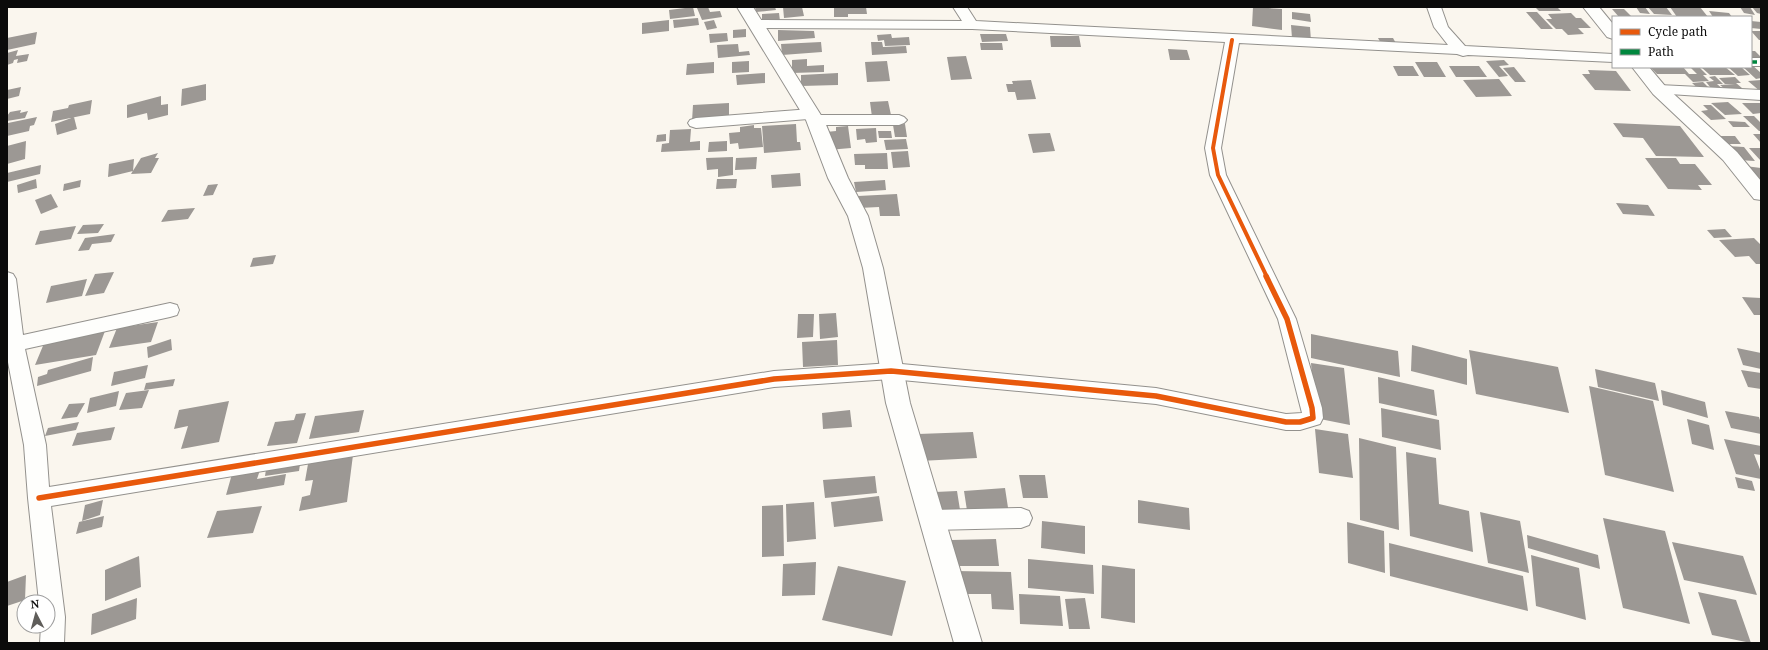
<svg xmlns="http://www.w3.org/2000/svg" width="1768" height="650" font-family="'Noto Serif',serif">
  <rect width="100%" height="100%" fill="#faf6ee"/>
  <!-- building -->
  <path fill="#9c9894" d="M 693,7 L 695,16 L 670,19 L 669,10 Z
    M 708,7 L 710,12 L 720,11 L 722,17 L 702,20 L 697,8 Z
    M 755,7 L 775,7 L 776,10 L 756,12 Z
    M 783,7 L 802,7 L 804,16 L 784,18 Z
    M 834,7 L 866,7 L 867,14 L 848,14 L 848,17 L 834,17 Z
    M 1253,7 L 1282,9 L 1282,30 L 1252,26 Z
    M 1535,7 L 1557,7 L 1561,11 L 1539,11 Z
    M 1636,7 L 1645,7 L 1650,14 L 1640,13 Z
    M 1648,7 L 1666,7 L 1672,15 L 1654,14 Z
    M 1670,7 L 1700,7 L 1708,17 L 1677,17 Z
    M 1740,7 L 1750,7 L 1755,15 L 1744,13 Z
    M 1752,7 L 1761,7 L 1761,14 L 1757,13 Z
    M 1612,9 L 1624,9 L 1632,17 L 1619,17 Z
    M 1709,11 L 1729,13 L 1732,17 L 1713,17 Z
    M 1292,12 L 1310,14 L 1311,22 L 1292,19 Z
    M 1526,12 L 1537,12 L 1553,29 L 1541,29 Z
    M 779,13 L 780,21 L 762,22 L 762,14 Z
    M 1571,13 L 1576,18 L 1581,18 L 1591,28 L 1578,28 L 1584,34 L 1568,35 L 1562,29 L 1556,29 L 1546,19 L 1552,19 L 1548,14 Z
    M 698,18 L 699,25 L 674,28 L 673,20 Z
    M 669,20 L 669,31 L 642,34 L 642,23 Z
    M 714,20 L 717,28 L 707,30 L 704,22 Z
    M 1751,21 L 1761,22 L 1761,29 L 1751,28 Z
    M 1291,25 L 1310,27 L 1311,41 L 1292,38 Z
    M 746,29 L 746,37 L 733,38 L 733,30 Z
    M 778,30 L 814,31 L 815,38 L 778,41 Z
    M 1751,31 L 1761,31 L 1761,40 L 1759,40 Z
    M 37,32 L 35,44 L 7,50 L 7,38 Z
    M 727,33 L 728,41 L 710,43 L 709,34 Z
    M 891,34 L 892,38 L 909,37 L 910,45 L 885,46 L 884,40 L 878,41 L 877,35 Z
    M 980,34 L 1006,34 L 1008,41 L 982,42 Z
    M 1050,36 L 1079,36 L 1081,47 L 1051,47 Z
    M 1378,38 L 1393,38 L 1398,47 L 1383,47 Z
    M 821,42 L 822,52 L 782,55 L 781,44 Z
    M 871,42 L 882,42 L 883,47 L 906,46 L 907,53 L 872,55 Z
    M 980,43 L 1002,43 L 1003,50 L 981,50 Z
    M 738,44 L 739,52 L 749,51 L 750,55 L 718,58 L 717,45 Z
    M 1168,49 L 1187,50 L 1190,60 L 1170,60 Z
    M 18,50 L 16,56 L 29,54 L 27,61 L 17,63 L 18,59 L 14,60 L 13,63 L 7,65 L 7,53 Z
    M 1751,51 L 1755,51 L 1761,57 L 1761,60 L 1751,60 Z
    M 966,56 L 972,79 L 951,80 L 947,57 Z
    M 807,59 L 807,66 L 824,65 L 824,72 L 792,73 L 792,60 Z
    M 1504,60 L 1509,65 L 1499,66 L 1508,76 L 1499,77 L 1486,61 Z
    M 749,61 L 749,72 L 732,73 L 732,62 Z
    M 887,61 L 890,81 L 867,82 L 865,62 Z
    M 714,62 L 714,73 L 686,75 L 687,64 Z
    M 1415,62 L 1437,62 L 1446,77 L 1424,77 Z
    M 1751,64 L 1761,73 L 1761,78 L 1756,79 L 1743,67 L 1751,67 Z
    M 1393,66 L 1413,66 L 1419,76 L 1398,76 Z
    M 1449,66 L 1479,66 L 1487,77 L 1456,77 Z
    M 1514,67 L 1526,82 L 1515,82 L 1503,68 Z
    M 1650,67 L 1683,67 L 1689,74 L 1657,74 Z
    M 1699,67 L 1707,75 L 1703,75 L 1709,81 L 1693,82 L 1685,74 L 1697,74 L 1691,68 Z
    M 1701,67 L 1725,67 L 1735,75 L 1710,75 Z
    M 1728,67 L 1741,67 L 1750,75 L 1738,76 Z
    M 1588,70 L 1616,71 L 1631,91 L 1595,90 L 1582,74 L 1590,74 Z
    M 765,73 L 765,83 L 737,85 L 736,75 Z
    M 838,73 L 838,85 L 801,86 L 801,75 Z
    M 1715,76 L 1723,84 L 1717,84 L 1725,91 L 1711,88 L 1706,82 L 1714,81 L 1709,77 Z
    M 1735,77 L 1741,83 L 1736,83 L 1742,88 L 1725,89 L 1720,85 L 1735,84 L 1725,84 L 1719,78 Z
    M 1499,79 L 1512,96 L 1476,97 L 1463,80 Z
    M 1031,80 L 1036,99 L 1017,100 L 1015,92 L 1008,92 L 1006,84 L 1013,84 L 1012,81 Z
    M 1761,80 L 1761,92 L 1748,81 Z
    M 1703,82 L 1711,90 L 1701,91 L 1692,83 Z
    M 206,84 L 206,100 L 181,106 L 182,89 Z
    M 21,87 L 19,96 L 7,99 L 7,90 Z
    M 161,96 L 161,105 L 168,104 L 168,115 L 148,120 L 147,113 L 127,118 L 127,105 Z
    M 92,100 L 90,114 L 51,122 L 53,111 L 68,108 L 69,105 Z
    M 888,101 L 891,115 L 872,117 L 870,102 Z
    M 1728,102 L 1742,114 L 1725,115 L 1711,103 Z
    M 729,103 L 729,119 L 692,121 L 693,105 Z
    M 1742,103 L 1761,103 L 1761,113 L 1753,114 Z
    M 1703,105 L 1711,105 L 1726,119 L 1711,120 L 1701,111 L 1708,110 Z
    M 21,110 L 20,113 L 28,111 L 25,118 L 7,121 L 7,116 L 10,112 Z
    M 1743,116 L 1754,116 L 1761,123 L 1761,131 L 1759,131 Z
    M 37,117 L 34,125 L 30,126 L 29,131 L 7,136 L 8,123 Z
    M 74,117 L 77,129 L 57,135 L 55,124 Z
    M 1728,121 L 1745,122 L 1750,127 L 1733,127 Z
    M 1613,123 L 1680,126 L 1704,157 L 1656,156 L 1643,138 L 1623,137 Z
    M 796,124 L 797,142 L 800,142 L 801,150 L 764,153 L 762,126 Z
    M 905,124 L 907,137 L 895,137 L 893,125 Z
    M 754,125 L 754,128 L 761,128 L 763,147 L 739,149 L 738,143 L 730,144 L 729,133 L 740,132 L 740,127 Z
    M 848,126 L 851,148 L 828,150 L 826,132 L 836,131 L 836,127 Z
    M 876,128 L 877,142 L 866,143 L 865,139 L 857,140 L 856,129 Z
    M 691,129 L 690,142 L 700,141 L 700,150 L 661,152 L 662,144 L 669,143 L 670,130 Z
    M 878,131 L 891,131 L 892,138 L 879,138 Z
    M 1050,133 L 1055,151 L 1033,153 L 1028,134 Z
    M 666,134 L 666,141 L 656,142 L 657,135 Z
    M 1753,134 L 1761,134 L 1761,143 Z
    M 1716,136 L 1735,136 L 1741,144 L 1722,144 Z
    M 906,139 L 908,149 L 886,150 L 884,140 Z
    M 26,141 L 25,159 L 7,164 L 7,146 Z
    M 727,141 L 727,151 L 708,152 L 709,142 Z
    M 1727,146 L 1744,147 L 1755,161 L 1738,160 Z
    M 1749,148 L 1761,148 L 1761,161 Z
    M 908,151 L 910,167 L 893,168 L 891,152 Z
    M 158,153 L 155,158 L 159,158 L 151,173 L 131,174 L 141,158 Z
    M 887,153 L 888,169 L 865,169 L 865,165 L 855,165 L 854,154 Z
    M 733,157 L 733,175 L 718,177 L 718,169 L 707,170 L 706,158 Z
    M 757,157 L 756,169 L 735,170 L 736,158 Z
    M 1645,158 L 1676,158 L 1680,164 L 1695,164 L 1712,185 L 1698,185 L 1702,190 L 1668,189 Z
    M 134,159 L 133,171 L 108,177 L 109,164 Z
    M 41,165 L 40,174 L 7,182 L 7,173 Z
    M 1745,166 L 1761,168 L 1761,180 L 1754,179 Z
    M 800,173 L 801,186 L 772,188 L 771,175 Z
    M 36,179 L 37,188 L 18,193 L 17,185 Z
    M 717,179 L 737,179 L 736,188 L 716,189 Z
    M 81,180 L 80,187 L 63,191 L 64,184 Z
    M 885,180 L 886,190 L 856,192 L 854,182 Z
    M 218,184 L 213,195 L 203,196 L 208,185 Z
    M 51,194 L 58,207 L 41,214 L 35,200 Z
    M 897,194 L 900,216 L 880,216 L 879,207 L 859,208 L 858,196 Z
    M 1616,203 L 1648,205 L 1655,216 L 1623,214 Z
    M 195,208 L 188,219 L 161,222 L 168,210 Z
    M 104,224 L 98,233 L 77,234 L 83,225 Z
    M 76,226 L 71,239 L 35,245 L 40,231 Z
    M 1725,229 L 1732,237 L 1714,238 L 1707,230 Z
    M 115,234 L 111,242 L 92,244 L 89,250 L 78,251 L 85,238 Z
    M 1754,238 L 1761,245 L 1761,264 L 1756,264 L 1749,256 L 1735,257 L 1719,240 Z
    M 276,255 L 273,264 L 250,267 L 253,258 Z
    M 114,272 L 104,293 L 85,296 L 95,274 Z
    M 87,279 L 82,296 L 46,303 L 51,286 Z
    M 1742,297 L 1761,298 L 1761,315 L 1754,315 Z
    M 836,313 L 838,337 L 820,339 L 819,314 Z
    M 798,314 L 814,314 L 813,337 L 797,338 Z
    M 158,322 L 151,342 L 109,348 L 117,328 Z
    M 105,331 L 96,355 L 35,365 L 45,341 Z
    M 1311,334 L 1398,351 L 1400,377 L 1311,358 Z
    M 171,339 L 172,350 L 148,358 L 147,347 Z
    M 837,340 L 838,365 L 803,367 L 802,342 Z
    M 1412,345 L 1467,359 L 1467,385 L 1411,371 Z
    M 1737,348 L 1761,353 L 1761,369 L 1743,365 Z
    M 1469,350 L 1558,367 L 1569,413 L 1476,394 Z
    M 93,357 L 91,371 L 37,386 L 38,377 L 47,374 L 48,370 Z
    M 1311,363 L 1344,368 L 1350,425 L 1315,418 Z
    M 148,365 L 145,378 L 111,386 L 114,372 Z
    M 1595,369 L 1655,383 L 1659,401 L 1598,387 Z
    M 1741,370 L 1761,373 L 1761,389 L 1748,387 Z
    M 1378,377 L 1434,390 L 1437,416 L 1379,403 Z
    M 175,379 L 173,386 L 144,390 L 146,383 Z
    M 1589,386 L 1653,401 L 1674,492 L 1605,475 Z
    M 149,390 L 142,408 L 119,410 L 126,393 Z
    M 1661,390 L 1705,402 L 1708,418 L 1663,405 Z
    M 119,391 L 116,406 L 87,413 L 90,398 Z
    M 229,401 L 219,442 L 181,449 L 188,426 L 174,429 L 179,410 Z
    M 85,403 L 77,417 L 61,419 L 69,404 Z
    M 1381,408 L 1439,420 L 1441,450 L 1382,437 Z
    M 364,410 L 359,432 L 309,439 L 315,416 Z
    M 850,410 L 852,427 L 823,429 L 822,413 Z
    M 1725,411 L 1759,417 L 1761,423 L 1761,434 L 1731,428 Z
    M 306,413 L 297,443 L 267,446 L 275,422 L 294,420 L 296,414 Z
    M 1687,419 L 1709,425 L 1714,450 L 1692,444 Z
    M 79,422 L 76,430 L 45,436 L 48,428 Z
    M 115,427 L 111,440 L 72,446 L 77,433 Z
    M 1315,429 L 1348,434 L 1353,478 L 1319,473 Z
    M 973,432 L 977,458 L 920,461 L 918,434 Z
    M 1359,438 L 1396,447 L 1399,530 L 1360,520 Z
    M 1724,439 L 1761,446 L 1761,455 L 1754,454 L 1761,472 L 1761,479 L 1736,474 Z
    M 1406,452 L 1436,458 L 1439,504 L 1469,511 L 1473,552 L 1410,536 Z
    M 353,455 L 347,502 L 299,511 L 302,497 L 310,495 L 313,480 L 305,481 L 308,464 Z
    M 301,458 L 299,471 L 265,476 L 267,463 Z
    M 260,470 L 257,479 L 286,474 L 284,485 L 226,495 L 232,474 Z
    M 1019,475 L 1045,475 L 1048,498 L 1023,498 Z
    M 875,476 L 877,493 L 825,498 L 823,480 Z
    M 1735,477 L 1752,481 L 1755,491 L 1738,488 Z
    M 1005,488 L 1009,514 L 968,517 L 964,491 Z
    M 957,491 L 961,516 L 939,517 L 935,492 Z
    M 879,496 L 883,521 L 834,527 L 831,502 Z
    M 103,500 L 100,515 L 82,521 L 85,505 Z
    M 1138,500 L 1189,508 L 1190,530 L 1138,523 Z
    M 814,502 L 816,539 L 787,542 L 786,504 Z
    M 783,505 L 784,556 L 762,557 L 762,506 Z
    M 262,506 L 253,533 L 207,538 L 217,511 Z
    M 1480,512 L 1520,521 L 1529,573 L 1488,563 Z
    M 104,516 L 102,527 L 76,534 L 79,522 Z
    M 1603,518 L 1665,531 L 1690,624 L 1623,608 Z
    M 1042,521 L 1085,526 L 1085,554 L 1041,548 Z
    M 1347,522 L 1384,531 L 1385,573 L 1348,563 Z
    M 1527,535 L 1598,555 L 1600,569 L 1528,548 Z
    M 996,539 L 999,566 L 953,566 L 951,540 Z
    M 1672,542 L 1743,556 L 1757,595 L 1684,580 Z
    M 1389,543 L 1523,576 L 1528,611 L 1390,576 Z
    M 1531,555 L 1579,568 L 1586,620 L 1536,606 Z
    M 139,556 L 141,587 L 105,601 L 105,570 Z
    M 1028,559 L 1093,565 L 1094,594 L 1028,588 Z
    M 816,562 L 815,595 L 782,596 L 783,564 Z
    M 1102,565 L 1135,569 L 1135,623 L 1101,618 Z
    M 838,566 L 906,581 L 892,636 L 822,620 Z
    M 956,571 L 1011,572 L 1014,610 L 992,609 L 991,594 L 957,594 Z
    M 26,575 L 25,600 L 7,606 L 7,582 Z
    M 1698,592 L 1736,600 L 1751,643 L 1712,635 Z
    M 1019,594 L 1060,596 L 1063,626 L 1020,624 Z
    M 137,598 L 136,619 L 91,635 L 92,614 Z
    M 1085,598 L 1090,629 L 1069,629 L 1065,599 Z"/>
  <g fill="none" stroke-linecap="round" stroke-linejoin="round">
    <!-- minor casing -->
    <g stroke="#93918d" stroke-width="2">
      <path id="minor" d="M 953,7 L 967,7 L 976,21 L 1448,45 L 1434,27 L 1427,7 L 1441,7 L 1448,27 L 1465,46 L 1613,54 L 1613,62 L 1468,55 L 1463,56 L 1457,54 L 1239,43 L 1221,148 L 1226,175 L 1296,319 L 1322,408 L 1323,418 L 1320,424 L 1300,430 L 1286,430 L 1156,404 L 891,379 L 774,387 L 51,506 L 65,617 L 64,643 L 40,643 L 41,626 L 48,626 L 48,602 L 39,602 L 28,498 L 24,445 L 7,357 L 7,272 L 13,274 L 16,279 L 23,335 L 170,303 L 177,305 L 179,310 L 177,315 L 170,317 L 25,349 L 46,445 L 49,487 L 774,371 L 891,363 L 1156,388 L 1286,414 L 1302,413 L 1278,319 L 1210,175 L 1205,148 L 1225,42 L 972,29 L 757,28 L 752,27 L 750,24 L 752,21 L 757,20 L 962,21 Z
        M 1751,58 L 1761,58 L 1761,66 L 1751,66 Z
        M 1659,85 L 1761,90 L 1761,100 L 1654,93 L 1651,90 L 1654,87 Z
        M 811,109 L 816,111 L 818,115 L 899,115 L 904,117 L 907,120 L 904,123 L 899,125 L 815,125 L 810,123 L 808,119 L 696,128 L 690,126 L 688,123 L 690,120 L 696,118 Z
        M 1021,508 L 1029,511 L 1032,518 L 1029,525 L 1021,528 L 932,530 L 924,527 L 921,520 L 924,513 L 932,510 Z"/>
    </g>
    <!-- tertiary casing -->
    <g stroke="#93918d" stroke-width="2">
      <path id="tertiary" d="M 737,7 L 753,7 L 824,120 L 848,178 L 868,216 L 883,268 L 910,403 L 982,643 L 954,643 L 886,403 L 863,268 L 848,216 L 828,178 L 806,120 Z
        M 1583,7 L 1599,7 L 1613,24 L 1613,39 L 1607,37 Z
        M 1632,67 L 1649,67 L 1665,86 L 1737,152 L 1761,181 L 1761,200 L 1754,199 L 1723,160 L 1653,94 Z"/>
    </g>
    <!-- minor -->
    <use href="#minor" fill="#fefefc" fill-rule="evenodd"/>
    <!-- tertiary -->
    <use href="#tertiary" fill="#fefefc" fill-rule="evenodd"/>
    <!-- quiet -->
    <path stroke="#00873e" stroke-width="3.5" stroke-dasharray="6 3.5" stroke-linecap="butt" d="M 1751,62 L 1761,62"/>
    <!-- cycleway-far1 casing -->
    <g stroke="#fff" stroke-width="6">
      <path id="cycleway-far1" d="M 1232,40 L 1213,148 L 1218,175 L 1267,277"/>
    </g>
    <!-- cycleway casing -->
    <g stroke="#fff" stroke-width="8">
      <path id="cycleway" d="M 39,498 L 774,379 L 891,371 L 1156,396 L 1286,422 L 1300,422 L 1313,418 L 1312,408 L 1287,319 L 1266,276"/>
    </g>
    <!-- cycleway-far1 -->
    <use href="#cycleway-far1" stroke="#e8590c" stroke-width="4"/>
    <!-- cycleway -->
    <use href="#cycleway" stroke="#e8590c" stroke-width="5.5"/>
  </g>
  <!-- border -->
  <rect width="1768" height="650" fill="none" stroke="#0b0b0b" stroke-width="16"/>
  <!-- legend -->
  <rect x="1612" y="16" width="140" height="52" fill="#ffffff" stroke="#9d9d9d"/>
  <rect x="1620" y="29" width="20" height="6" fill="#e8590c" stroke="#9d9d9d"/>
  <text x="1648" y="36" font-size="12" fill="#0b0b0b">Cycle path</text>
  <rect x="1620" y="49" width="20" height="6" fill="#00873e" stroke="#9d9d9d"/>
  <text x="1648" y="56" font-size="12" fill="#0b0b0b">Path</text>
  <!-- north arrow -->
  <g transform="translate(36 614) rotate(354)"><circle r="19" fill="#ffffff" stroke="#9d9d9d"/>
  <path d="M0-3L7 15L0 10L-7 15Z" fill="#5f5d5a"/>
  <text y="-6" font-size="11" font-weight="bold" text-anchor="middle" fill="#0b0b0b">N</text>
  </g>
</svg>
